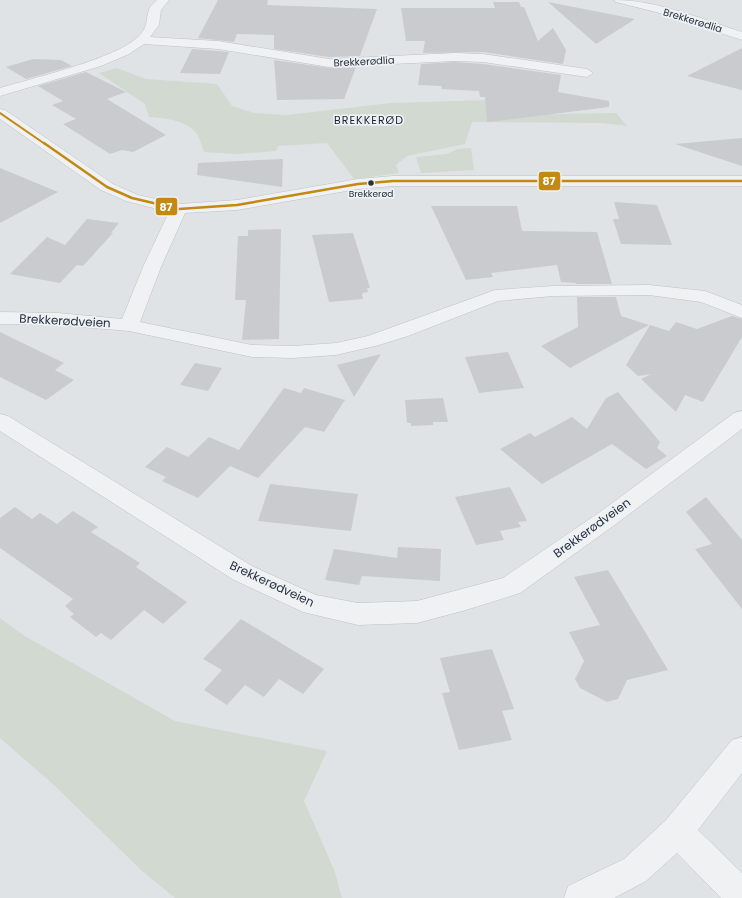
<svg xmlns="http://www.w3.org/2000/svg" width="742" height="898" font-family="Poppins,sans-serif">
  <rect width="100%" height="100%" fill="#e0e3e6"/>
  <!-- green -->
  <path fill="#d1d9d1" d="M 117,68 L 146,79 L 217,84 L 232,106 L 254,113 L 286,115 L 391,103 L 490,100 L 553,114 L 616,113 L 627,126 L 602,123 L 472,122 L 465,144 L 407,156 L 396,165 L 399,173 L 354,179 L 327,143 L 278,146 L 276,151 L 237,154 L 204,152 C 202,147 200,138 197,134 C 186,120 165,118 149,117 L 145,104 L 99,73 Z
    M 471,148 L 474,170 L 421,173 L 416,157 L 447,154 L 458,149 Z
    M 0,618 L 23,635 L 175,721 L 327,751 L 304,801 L 335,872 L 342,898 L 175,898 L 141,870 L 54,785 L 0,738 Z"/>
  <!-- building -->
  <path fill="#c9cbce" d="M 218,0 L 268,0 L 267,5 L 377,9 L 360,56 L 329,57 L 274,49 L 274,35 L 237,34 L 234,42 L 198,38 Z
    M 493,2 L 519,2 L 521,7 L 524,7 L 538,41 L 553,28 L 566,50 L 563,64 L 483,52 L 423,53 L 425,41 L 406,41 L 401,8 L 495,8 Z
    M 548,2 L 635,19 L 596,44 Z
    M 742,48 L 742,90 L 687,76 Z
    M 192,49 L 229,52 L 220,74 L 180,73 Z
    M 33,59 L 61,60 L 72,66 L 26,79 L 6,67 Z
    M 274,60 L 329,68 L 356,67 L 344,99 L 277,100 Z
    M 455,62 L 483,64 L 561,75 L 558,92 L 609,101 L 609,107 L 487,122 L 485,97 L 480,97 L 479,91 L 441,89 L 442,86 L 418,85 L 421,64 Z
    M 86,72 L 126,92 L 107,99 L 166,135 L 133,152 L 122,150 L 110,154 L 63,124 L 76,119 L 52,105 L 63,101 L 38,86 Z
    M 742,138 L 742,166 L 675,144 Z
    M 283,159 L 282,187 L 197,175 L 198,163 Z
    M 0,168 L 58,192 L 0,223 Z
    M 614,202 L 657,205 L 672,245 L 621,244 L 613,219 L 619,219 Z
    M 431,206 L 517,206 L 522,231 L 597,232 L 612,284 L 576,284 L 576,283 L 561,282 L 557,265 L 491,273 L 493,277 L 466,280 Z
    M 87,219 L 119,223 L 111,233 L 113,233 L 83,266 L 77,265 L 60,283 L 10,274 L 47,237 L 65,245 Z
    M 281,229 L 279,339 L 242,340 L 246,300 L 235,300 L 238,236 L 248,236 L 248,230 Z
    M 353,233 L 370,288 L 367,288 L 368,292 L 362,293 L 363,299 L 329,302 L 312,235 Z
    M 577,297 L 616,297 L 621,316 L 649,325 L 570,368 L 541,346 L 578,327 Z
    M 732,316 L 742,319 L 742,337 L 703,402 L 685,395 L 676,412 L 641,379 L 651,374 L 638,376 L 626,365 L 650,325 L 669,331 L 676,322 L 697,329 Z
    M 0,332 L 64,363 L 55,370 L 74,380 L 46,400 L 0,377 Z
    M 508,352 L 524,388 L 479,393 L 465,357 Z
    M 381,354 L 354,397 L 337,365 Z
    M 195,363 L 222,368 L 208,391 L 180,385 Z
    M 284,388 L 301,393 L 304,388 L 345,400 L 324,432 L 305,427 L 258,478 L 230,466 L 198,498 L 162,481 L 166,477 L 145,467 L 167,447 L 188,457 L 209,437 L 239,450 Z
    M 618,392 L 660,442 L 657,448 L 667,456 L 646,469 L 612,444 L 542,484 L 500,449 L 530,433 L 535,437 L 572,417 L 587,429 L 606,398 Z
    M 443,398 L 448,422 L 433,422 L 433,425 L 411,426 L 411,423 L 407,423 L 405,400 Z
    M 270,484 L 358,494 L 351,531 L 258,521 Z
    M 510,487 L 527,521 L 518,522 L 521,527 L 500,531 L 504,540 L 476,545 L 455,497 Z
    M 706,497 L 742,540 L 742,609 L 695,549 L 712,544 L 686,512 Z
    M 15,507 L 32,519 L 40,513 L 57,524 L 73,511 L 98,527 L 91,532 L 140,563 L 136,567 L 187,602 L 163,624 L 144,610 L 111,640 L 101,633 L 96,637 L 70,617 L 74,614 L 65,606 L 73,599 L 0,548 L 0,518 Z
    M 398,547 L 441,549 L 440,581 L 362,576 L 359,585 L 325,580 L 334,549 L 397,558 Z
    M 608,570 L 668,670 L 627,680 L 618,699 L 607,702 L 580,688 L 575,679 L 584,661 L 569,632 L 600,625 L 574,577 Z
    M 241,619 L 324,669 L 303,694 L 279,679 L 264,697 L 245,685 L 227,705 L 204,690 L 222,670 L 203,659 Z
    M 492,649 L 514,709 L 502,711 L 512,740 L 459,750 L 442,693 L 450,692 L 440,658 Z"/>
  <g fill="none" stroke-linecap="round" stroke-linejoin="round">
    <!-- street casing -->
    <g stroke="#bfc1c4" stroke-width="1">
      <path id="street" d="M 157,0 L 169,0 L 161,10 L 159,25 L 150,37 L 218,41 L 329,59 L 455,53 L 483,54 L 587,69 L 593,73 L 587,77 L 483,62 L 455,61 L 329,67 L 218,49 L 144,44 L 129,54 L 101,66 L 0,96 L 0,88 C 33,78 115,59 138,37 C 149,26 145,21 149,10 C 150,6 154,3 157,0 Z
        M 614,0 C 658,0 701,19 742,32 L 742,40 L 656,12 L 616,2 Z
        M 0,109 L 5,110 L 113,184 L 138,195 L 179,204 L 237,200 L 358,179 L 393,176 L 742,176 L 742,186 L 393,186 L 358,189 L 237,210 L 185,213 L 161,267 L 140,322 L 252,345 L 293,346 L 336,343 L 368,336 L 495,290 L 553,286 L 649,285 L 705,291 L 742,305 L 742,318 L 701,302 L 649,295 L 553,296 L 498,301 L 408,336 L 379,345 L 336,355 L 293,358 L 252,357 L 129,331 L 58,325 L 0,324 L 0,312 L 58,313 L 122,319 L 143,267 L 169,212 L 126,201 L 101,190 L 0,119 Z
        M 742,411 L 742,429 L 616,524 L 520,593 L 466,610 L 417,623 L 358,625 L 303,612 L 234,580 L 0,431 L 0,414 L 8,416 L 252,566 L 316,595 L 358,603 L 417,601 L 503,578 L 600,512 L 734,413 Z
        M 742,737 L 742,773 L 698,830 L 742,873 L 742,898 L 721,898 L 677,853 L 646,881 L 614,898 L 564,898 L 568,886 L 624,859 L 666,820 L 732,740 Z"/>
    </g>
    <!-- street -->
    <use href="#street" fill="#f0f1f2" fill-rule="evenodd"/>
    <!-- bus-1-far1 casing -->
    <g stroke="#eef1f5" stroke-width="4">
      <path id="bus-1-far1" d="M 0,113 L 45,144"/>
    </g>
    <!-- bus-1 casing -->
    <g stroke="#eef1f5" stroke-width="5">
      <path id="bus-1" d="M 44,143 L 107,187 L 132,198 L 179,209 L 237,205 L 358,184 L 393,181 L 742,181"/>
    </g>
    <!-- bus-1-far1 -->
    <use href="#bus-1-far1" stroke="#c38910" stroke-width="2"/>
    <!-- bus-1 -->
    <use href="#bus-1" stroke="#c38910" stroke-width="2.5"/>
  </g>
  <!-- markers -->
  <circle fill="#28323e" stroke="#eef1f5" stroke-width="1.5" cx="371" cy="183" r="3.5"/>
  <g text-anchor="middle" stroke-width="3.5" stroke-linejoin="round" paint-order="stroke">
    <!-- far-bus labels -->
    <g font-size="9" fill="#28323e" stroke="#eef1f5">
      <text x="371" y="197">Brekkerød</text>
    </g>
    <!-- far-street labels -->
    <g font-size="10" fill="#28323e" stroke="#eef1f5">
      <text transform="translate(693 20) rotate(17)" y="4">Brekkerødlia</text>
      <text transform="translate(364 61) rotate(-3)" y="4">Brekkerødlia</text>
    </g>
    <!-- far-neighbourhood labels -->
    <g font-size="11" letter-spacing="1" fill="#1a232f" stroke="#eef1f5">
      <text x="369" y="124">BREKKERØD</text>
    </g>
    <!-- street labels -->
    <g font-size="12" fill="#28323e" stroke="#eef1f5">
      <text transform="translate(65 321) rotate(3)" y="4">Brekkerødveien</text>
      <text transform="translate(592 528) rotate(-36)" y="4">Brekkerødveien</text>
      <text transform="translate(272 584) rotate(25)" y="4">Brekkerødveien</text>
    </g>
  </g>
  <g stroke="#eef1f5" stroke-width="1.5">
    <rect x="538" y="171" width="23" height="20" rx="4" fill="#c38910"/>
    <rect x="155" y="197" width="23" height="19" rx="4" fill="#c38910"/>
  </g>
  <g font-size="11" text-anchor="middle" font-weight="bold" fill="#fff">
    <text x="549" y="185">87</text>
    <text x="166" y="211">87</text>
  </g>
</svg>
